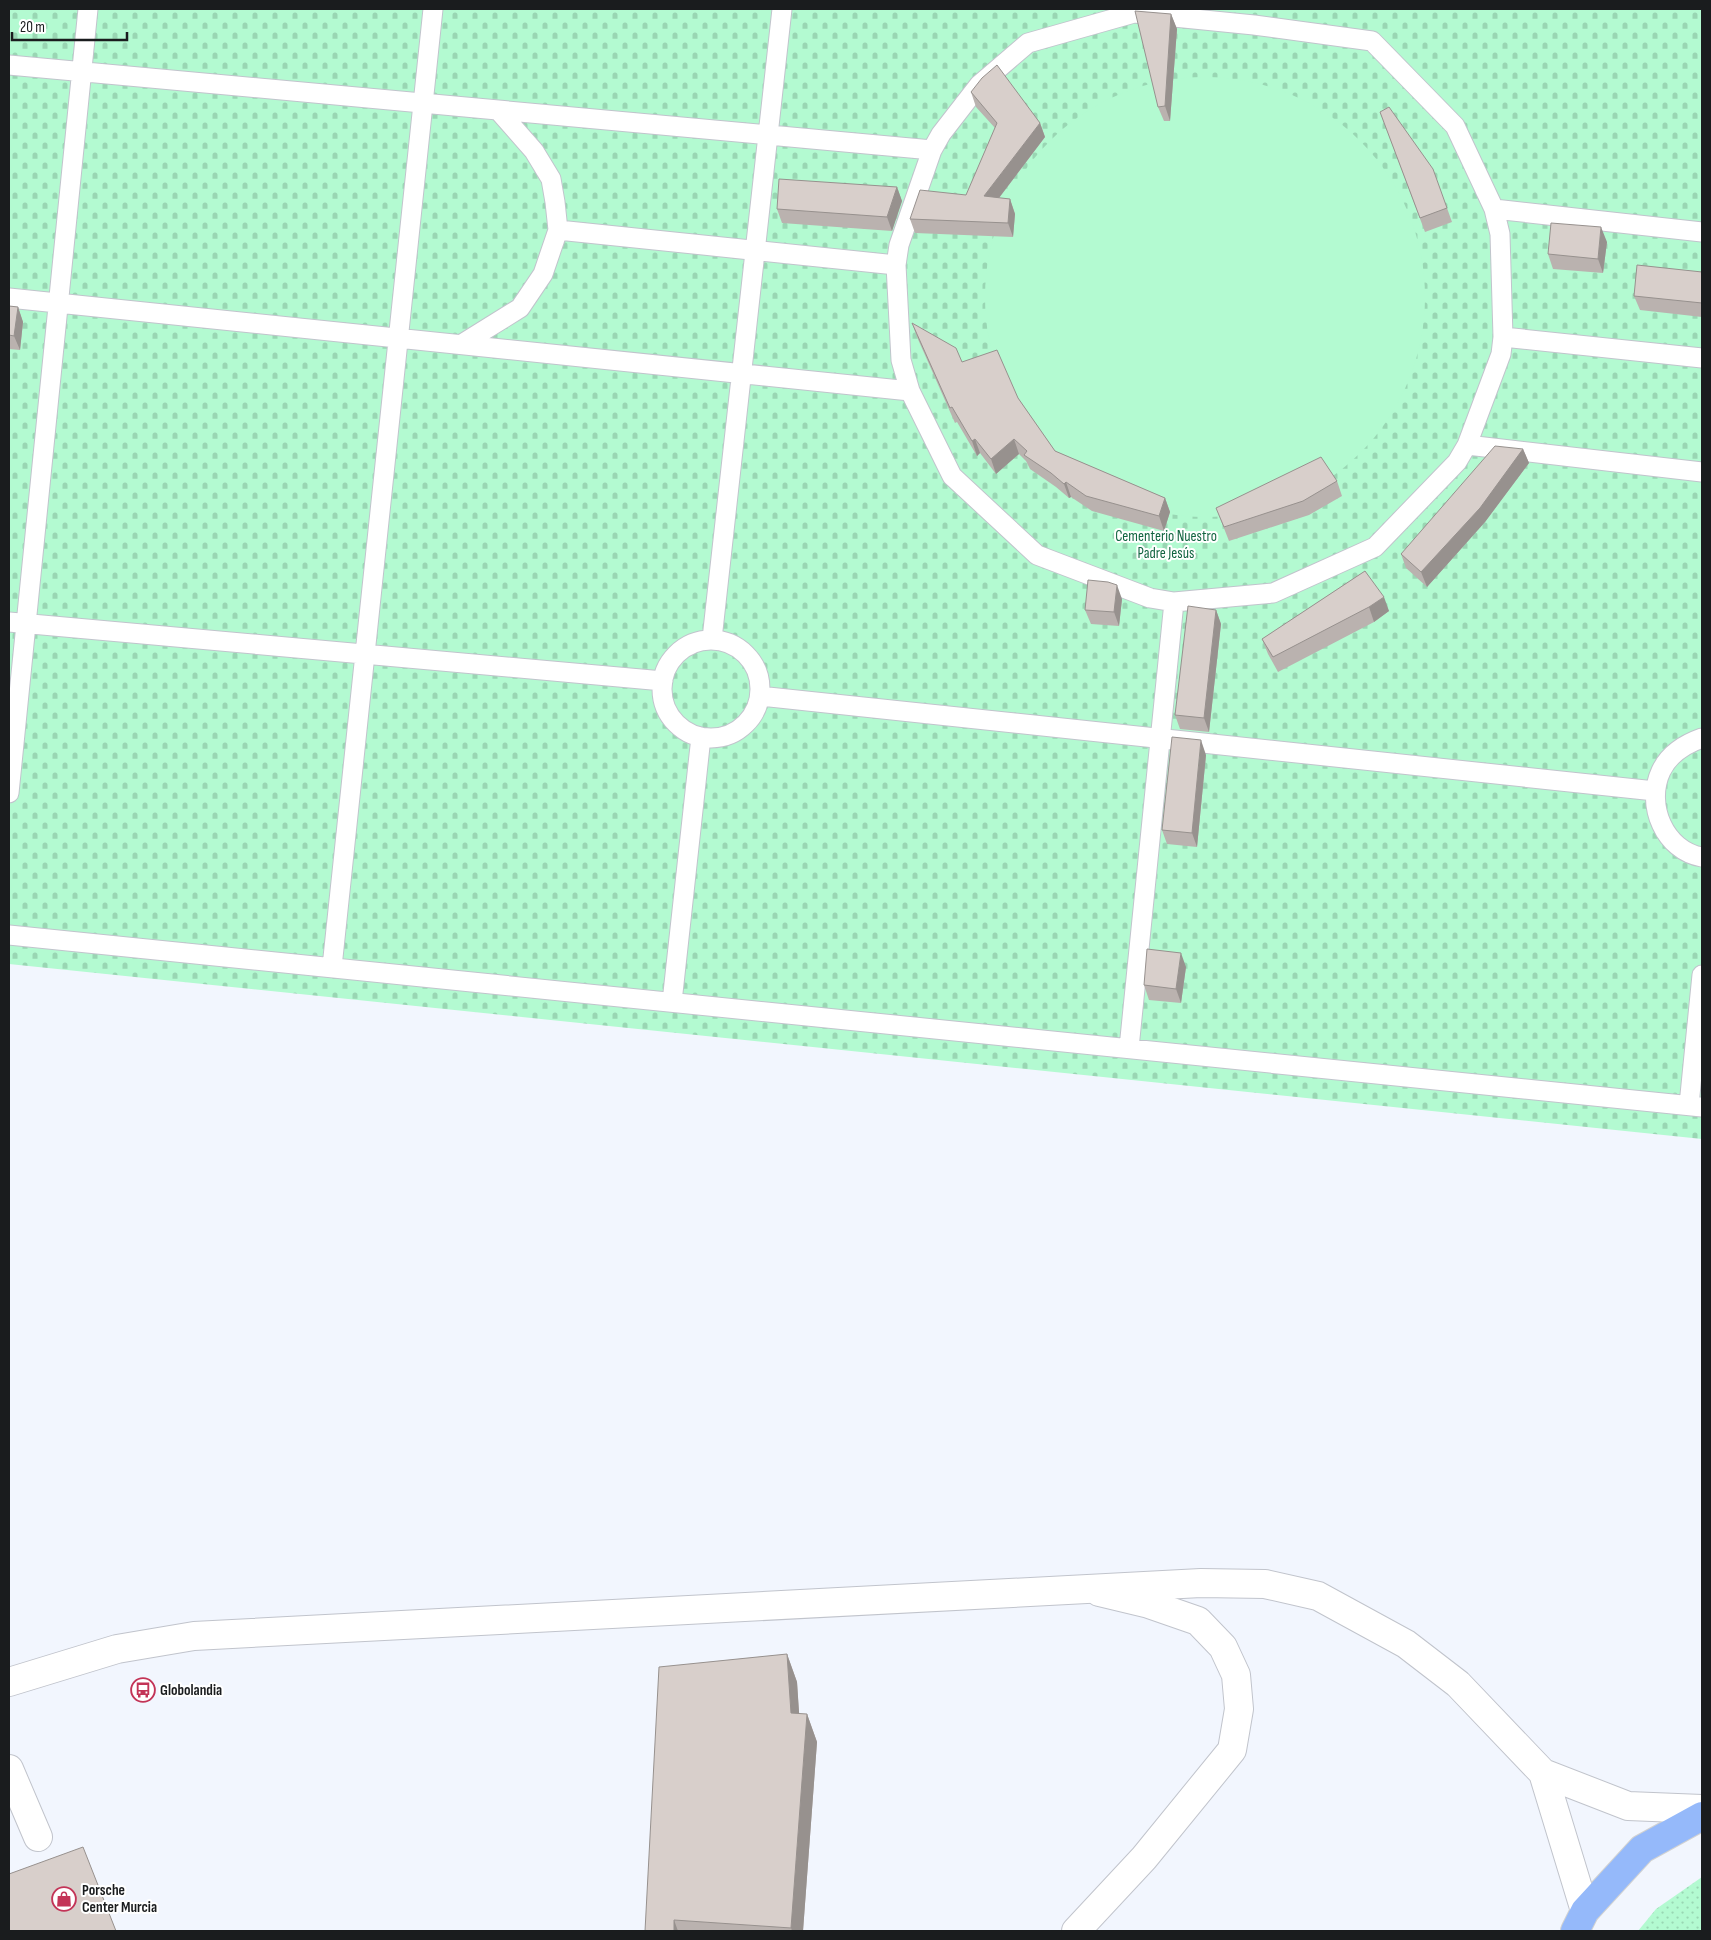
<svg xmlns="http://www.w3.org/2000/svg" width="1711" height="1940" font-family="'Sofia Sans Condensed',sans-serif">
  <defs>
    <pattern id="grass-dots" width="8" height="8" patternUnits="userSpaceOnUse" patternTransform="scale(1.25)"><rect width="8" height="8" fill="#b3fad1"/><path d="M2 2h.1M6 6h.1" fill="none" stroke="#99d6b3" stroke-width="1.8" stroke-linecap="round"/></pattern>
    <pattern id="cemetery-stones" width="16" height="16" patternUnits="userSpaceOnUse" patternTransform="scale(1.25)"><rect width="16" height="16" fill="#b3fad1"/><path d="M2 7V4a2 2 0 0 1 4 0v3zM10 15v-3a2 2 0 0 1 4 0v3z" fill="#99d6b3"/></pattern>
  </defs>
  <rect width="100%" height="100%" fill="#f2f6fe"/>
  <!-- grass -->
  <path fill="url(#grass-dots)" d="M 1702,1877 L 1702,1931 L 1638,1931 L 1656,1909 Z"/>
  <!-- cemetery -->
  <path fill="url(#cemetery-stones)" d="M 9,9 L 1702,9 L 1702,1139 L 9,964 Z"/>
  <!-- park -->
  <path fill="#b3fad1" d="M985 297a220 220 0 1 1 440 0a220 220 0 1 1-440 0Z"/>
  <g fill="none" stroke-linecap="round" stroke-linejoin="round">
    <!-- service casing -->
    <g stroke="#c1c4cc" stroke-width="21">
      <path id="service" d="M 1134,13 L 1254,25 L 1372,41 L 1455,126 L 1494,209 L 1500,234 L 1503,337 L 1501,354 L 1467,445 L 1457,462 L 1375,547 L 1273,593 L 1174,602 L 1150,598 L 1037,555 L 952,476 L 910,391 L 901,360 L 896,265 L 899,245 L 932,150 L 941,134 L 979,85 L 1028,43 Z
        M 9,65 L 932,150
        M 1494,209 L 1702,232
        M 558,230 L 896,265
        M 9,298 L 910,391
        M 1503,337 L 1702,358
        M 462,344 L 520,308 L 543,274 L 558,230 L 555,202 L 551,179 L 534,151 L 498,110
        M 1467,445 L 1702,472
        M 9,622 L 663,681
        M 712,639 L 782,9
        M662 689a49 49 0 1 1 98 0a49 49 0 1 1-98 0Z
        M 760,696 L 1655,791
        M 1702,738 C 1685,744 1669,754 1661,771 C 1645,805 1665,851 1702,857
        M 9,793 L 88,9
        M 9,935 L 1702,1107
        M 332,967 L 433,9
        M 672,1002 L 701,737
        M 1129,1048 L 1174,602
        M 1689,1105 L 1702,975"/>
    </g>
    <!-- minor casing -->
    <g stroke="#c1c4cc" stroke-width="30">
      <path id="minor" d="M 9,1769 L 38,1837
        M 1076,1931 L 1144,1858 L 1232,1750 L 1239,1709 L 1236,1675 L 1223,1647 L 1198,1621 L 1149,1604 L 1099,1592"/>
    </g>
    <!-- tertiary casing -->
    <g stroke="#c1c4cc" stroke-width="30">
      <path id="tertiary" d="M 9,1682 L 117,1649 L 194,1636 L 1201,1583 L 1265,1584 L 1318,1596 L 1406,1644 L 1458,1684 L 1543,1773 L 1628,1806 L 1702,1809
        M 1543,1773 L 1585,1911"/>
    </g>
    <!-- primary casing -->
    <g stroke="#d1d2d2" stroke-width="30">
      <path id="primary" d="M 1575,1931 L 1585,1911 L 1642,1849 L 1702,1816"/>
    </g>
    <!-- service -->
    <use href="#service" stroke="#fff" stroke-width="19"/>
    <!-- minor -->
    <use href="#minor" stroke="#fff" stroke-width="28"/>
    <!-- tertiary -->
    <use href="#tertiary" stroke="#fff" stroke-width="28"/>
    <!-- primary -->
    <use href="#primary" stroke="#95b9fa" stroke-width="28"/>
  </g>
  <!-- wall -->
  <path fill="#bab2af" d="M 1171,14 L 1177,29 L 1170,121 L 1164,121 L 1158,107 Z
    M 971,92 L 1040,123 L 1045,137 L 999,198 L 1010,199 L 1015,214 L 1013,237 L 915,233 L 910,219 L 966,195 L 995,128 L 976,107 Z
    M 1380,112 L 1447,208 L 1452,222 L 1425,232 Z
    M 897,187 L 902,201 L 892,231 L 782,223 L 777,209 Z
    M 1607,242 L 1603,273 L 1553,269 L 1548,254 Z
    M 1702,272 L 1702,317 L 1640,310 L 1634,296 Z
    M 9,306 L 18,307 L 23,322 L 20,350 L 9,349 Z
    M 912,323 L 962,362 L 1018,398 L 1055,451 L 1165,498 L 1170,512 L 1164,531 L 1092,511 L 1071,497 L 1069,498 L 1056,487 L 1030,469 L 1026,461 L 1019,454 L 996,474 L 980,453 L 977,456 L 957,422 L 955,423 L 917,337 Z
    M 1523,449 L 1529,463 L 1485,522 L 1427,587 L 1406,568 L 1401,554 Z
    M 1337,481 L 1342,496 L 1309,515 L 1229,541 L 1216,508 Z
    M 1365,571 L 1389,611 L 1374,622 L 1278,672 L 1268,654 L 1262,639 Z
    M 1122,599 L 1119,626 L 1091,624 L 1085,610 Z
    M 1216,610 L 1221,624 L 1209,732 L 1180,729 L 1175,715 Z
    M 1206,755 L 1197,847 L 1167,844 L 1162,830 Z
    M 1186,967 L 1181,1003 L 1149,1000 L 1144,985 Z
    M 787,1654 L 797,1682 L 799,1714 L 807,1714 L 817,1742 L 803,1931 L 645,1931 Z"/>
  <!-- shaded-wall -->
  <path fill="#97918e" d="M 1171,14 L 1177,29 L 1170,121 L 1165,106 Z
    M 1040,123 L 1045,137 L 989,211 L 984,196 Z
    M 897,187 L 902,201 L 892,231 L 887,217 Z
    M 1010,199 L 1015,214 L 1013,237 L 1008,223 Z
    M 1601,227 L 1607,242 L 1603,273 L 1598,259 Z
    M 18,307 L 23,322 L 20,350 L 14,336 Z
    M 975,439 L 980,453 L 977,456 L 972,441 Z
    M 1014,439 L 1019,454 L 996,474 L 991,459 Z
    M 1523,449 L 1529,463 L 1485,522 L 1427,587 L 1421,572 Z
    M 1066,482 L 1071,497 L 1069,498 L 1064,484 Z
    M 1165,498 L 1170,512 L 1164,531 L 1159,516 Z
    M 1117,585 L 1122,599 L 1119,626 L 1114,612 Z
    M 1384,597 L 1389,611 L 1374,622 L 1369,607 Z
    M 1216,610 L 1221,624 L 1209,732 L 1204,718 Z
    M 1201,740 L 1206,755 L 1197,847 L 1192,833 Z
    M 1181,953 L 1186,967 L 1181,1003 L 1176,989 Z
    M 787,1654 L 797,1682 L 801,1741 L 791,1713 Z
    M 807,1714 L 817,1742 L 803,1931 L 792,1931 L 791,1928 Z
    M 674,1920 L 678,1931 L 674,1931 Z"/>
  <!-- building -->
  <path fill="#d8cfcb" stroke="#97918e" d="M 1135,11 L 1171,14 L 1165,106 L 1158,107 Z
    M 997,65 L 1040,123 L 984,196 L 1010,199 L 1008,223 L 910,219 L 920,190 L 966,195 L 997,123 L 971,92 L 982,78 Z
    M 1389,107 L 1433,169 L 1447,208 L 1420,218 L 1380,112 Z
    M 779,179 L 897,187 L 887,217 L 777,209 Z
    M 1551,223 L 1601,227 L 1598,259 L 1548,254 Z
    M 1637,265 L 1702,272 L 1702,303 L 1634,296 Z
    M 9,306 L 18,307 L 14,336 L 9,335 Z
    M 912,323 L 956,348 L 962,362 L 997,350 L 1018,398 L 1055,451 L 1165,498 L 1159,516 L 1086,496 L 1066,482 L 1064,484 L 1051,473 L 1024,455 L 1027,451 L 1014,439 L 991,459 L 975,439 L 972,441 L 952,407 L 950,408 Z
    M 1495,446 L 1523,449 L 1480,508 L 1421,572 L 1401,554 Z
    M 1321,457 L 1337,481 L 1303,501 L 1224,527 L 1216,508 Z
    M 1365,571 L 1384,597 L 1369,607 L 1273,657 L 1262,639 Z
    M 1088,580 L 1108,582 L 1117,585 L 1114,612 L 1085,610 Z
    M 1188,606 L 1216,610 L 1204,718 L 1175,715 Z
    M 1172,737 L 1201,740 L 1192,833 L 1162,830 Z
    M 1147,949 L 1181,953 L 1176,989 L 1144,985 Z
    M 787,1654 L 791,1713 L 807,1714 L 791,1928 L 674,1920 L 674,1931 L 645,1931 L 659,1667 Z
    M 83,1847 L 116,1931 L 9,1931 L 9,1874 Z"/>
  <!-- icons -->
  <defs>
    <g id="bus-ring" transform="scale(1.25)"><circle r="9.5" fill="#fff" stroke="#c33457" stroke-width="1.5"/><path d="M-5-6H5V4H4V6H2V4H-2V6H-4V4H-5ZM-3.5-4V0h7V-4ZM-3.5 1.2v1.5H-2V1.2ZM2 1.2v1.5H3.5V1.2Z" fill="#c33457"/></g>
    <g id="shop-ring" transform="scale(1.25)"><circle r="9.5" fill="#fff" stroke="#c33457" stroke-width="1.5"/><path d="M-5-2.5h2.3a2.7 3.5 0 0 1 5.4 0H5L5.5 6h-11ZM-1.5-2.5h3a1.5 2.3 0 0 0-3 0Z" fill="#c33457"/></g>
  </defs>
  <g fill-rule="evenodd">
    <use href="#bus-ring" x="143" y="1690"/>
    <use href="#shop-ring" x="64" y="1899"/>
  </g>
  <g text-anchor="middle" stroke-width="4" stroke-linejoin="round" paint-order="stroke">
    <!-- park labels -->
    <g font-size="15" fill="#116540" stroke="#fff">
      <text x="1166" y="541">Cementerio Nuestro<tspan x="1166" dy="17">Padre Jesús</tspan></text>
    </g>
    <!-- poi labels -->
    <g font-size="15" font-weight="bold" fill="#1a1c1e" stroke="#fff" text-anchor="start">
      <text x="160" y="1695">Globolandia</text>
      <text x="82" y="1895">Porsche<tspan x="82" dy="17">Center Murcia</tspan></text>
    </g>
  </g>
  <!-- border -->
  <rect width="1711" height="1940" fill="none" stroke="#1a1c1e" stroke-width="20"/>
  <!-- scale -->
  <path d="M12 32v8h115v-8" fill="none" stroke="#1a1c1e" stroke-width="2.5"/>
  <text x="20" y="32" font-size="15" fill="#1a1c1e" stroke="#ffffff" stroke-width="4" paint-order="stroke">20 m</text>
</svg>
